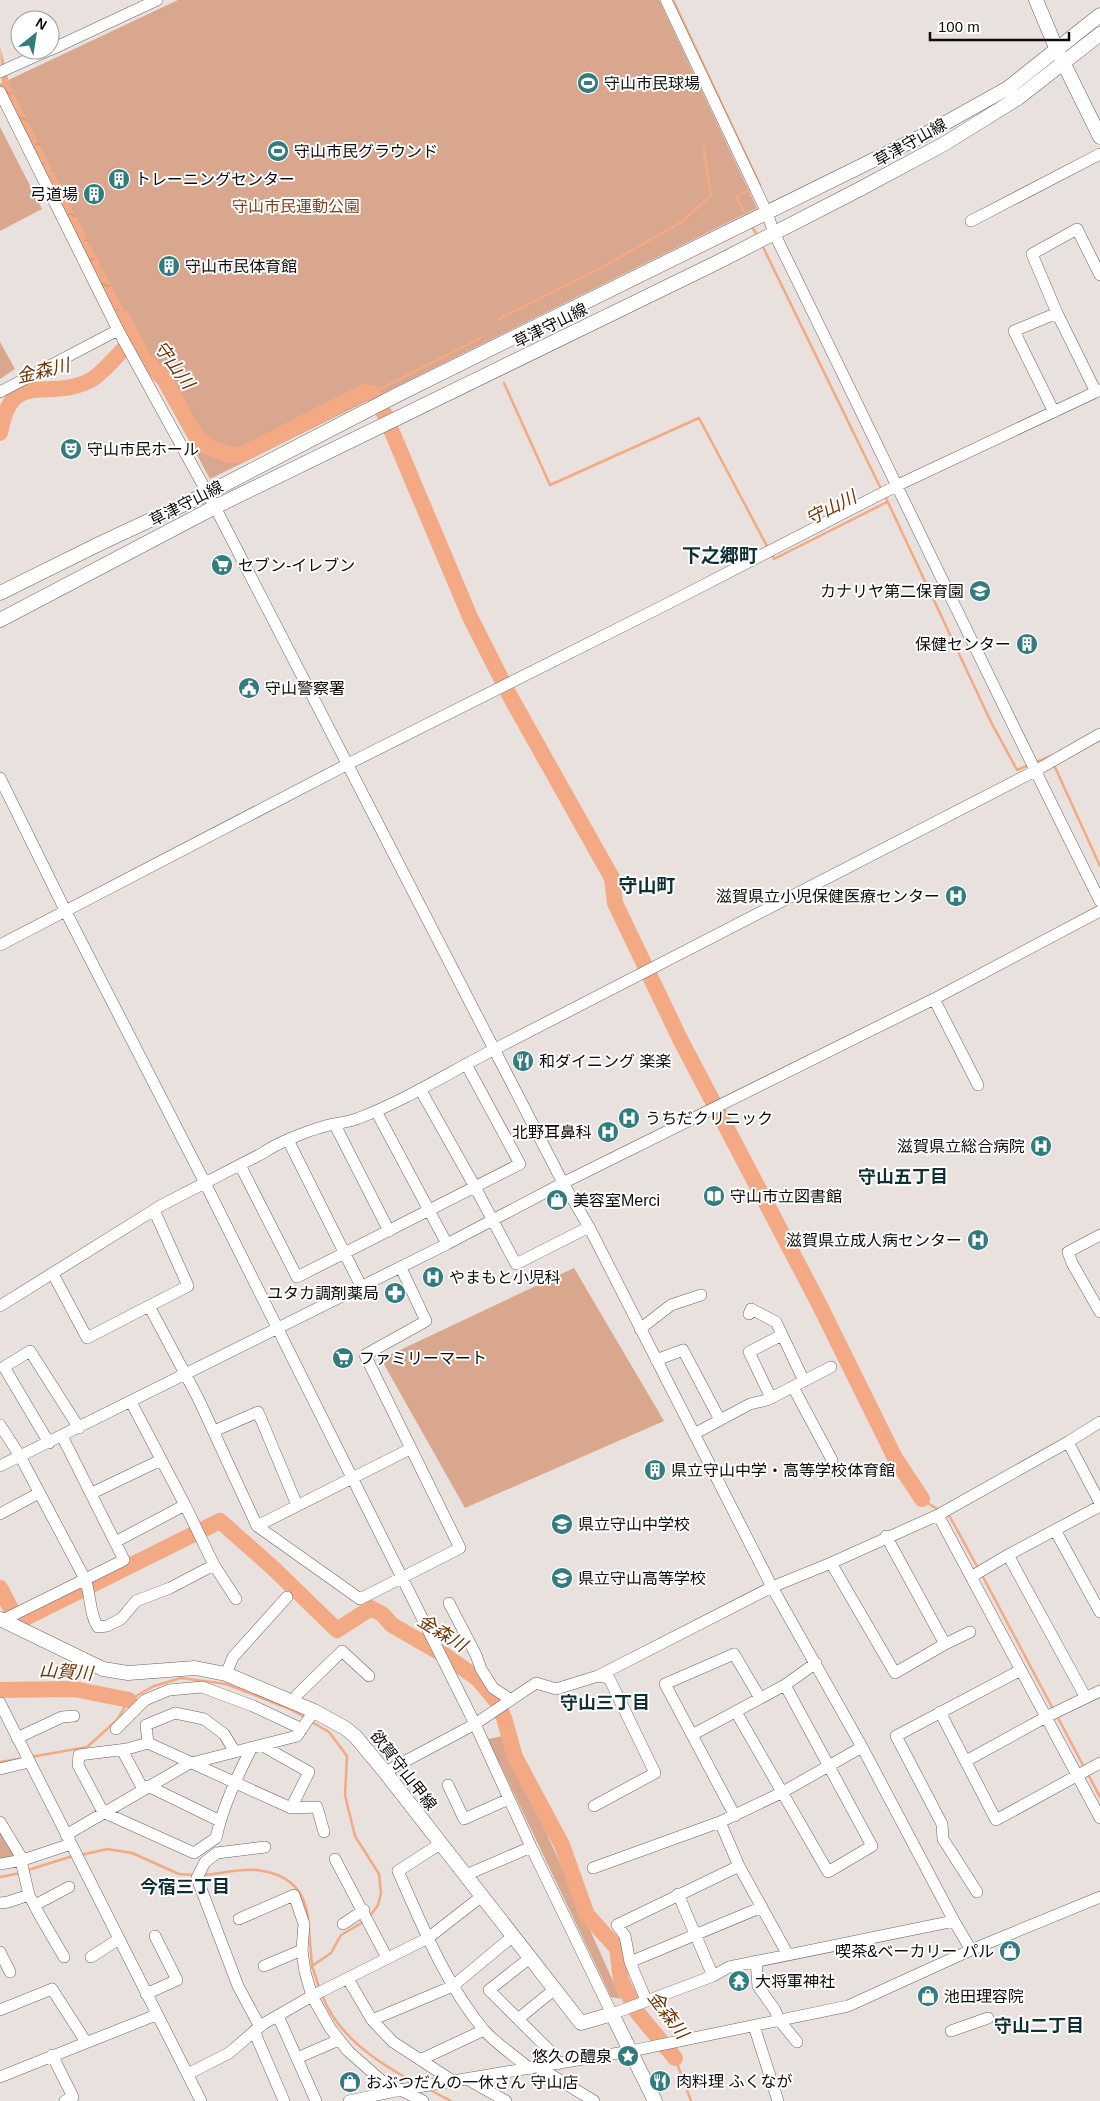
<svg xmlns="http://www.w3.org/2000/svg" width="1100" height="2101" font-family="Helvetica,'Noto Sans JP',sans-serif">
  <defs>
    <pattern id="water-ripples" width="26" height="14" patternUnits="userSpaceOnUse" patternTransform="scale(1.25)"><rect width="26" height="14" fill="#f3aa84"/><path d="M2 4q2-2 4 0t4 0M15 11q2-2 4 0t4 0" fill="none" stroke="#cf9171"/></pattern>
  </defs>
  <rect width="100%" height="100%" fill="#e9e1dd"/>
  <!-- park -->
  <path fill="#d8a78d" d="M 178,0 L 659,0 L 757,208 L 210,479 L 0,91 L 0,84 Z
    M 0,127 L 42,209 L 0,231 Z
    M 0,342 L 15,369 L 0,379 Z
    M 574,1268 L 664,1421 L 465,1508 L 381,1359 Z
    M 503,1736 L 621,1999 L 611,1997 L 488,1739 Z
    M 0,1825 L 19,1856 L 0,1859 Z"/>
  <!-- water -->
  <path fill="url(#water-ripples)" d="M 0,46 L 10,86 L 135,333 L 128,339 L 2,89 Z"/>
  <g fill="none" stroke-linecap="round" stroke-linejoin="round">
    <!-- stream -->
    <path stroke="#f3aa84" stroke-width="2.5" d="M 673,0 L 760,185 L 757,186
      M 748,218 L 736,197 L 753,188
      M 751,225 L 757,235
      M 762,245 L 881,489
      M 499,319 L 601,268 L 683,221 L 711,195 L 703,146
      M 504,383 L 550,485 L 699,418 L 768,548
      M 372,393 L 481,338
      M 885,496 L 991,722 L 1017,770 L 1029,765
      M 772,555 L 774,559 L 887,502
      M 1034,763 L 1051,756 L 1051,757
      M 1054,765 L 1100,866
      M 922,1499 L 940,1511
      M 947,1515 L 950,1517 L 978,1568
      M 982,1575 L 1053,1709
      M 1057,1716 L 1084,1767
      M 310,1721 L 329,1732 L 347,1756 L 345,1795 L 355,1836 L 379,1874 L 381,1893 L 378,1905 L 369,1917
      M 31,1757 L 87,1747 L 117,1720 L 129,1700 L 154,1686 L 181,1678 L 226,1684 L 290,1709 L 306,1718
      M 0,1762 L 18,1759
      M 1088,1774 L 1100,1797
      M 81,1855 L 107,1849 L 132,1853 L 179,1874 L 195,1875
      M 28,1870 L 73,1856
      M 203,1875 C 220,1874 240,1868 257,1870 C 288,1874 304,1888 308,1918
      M 0,1877 L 20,1873
      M 309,1929 L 312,1966 L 320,1990
      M 312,1966 L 331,1953 L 341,1935 L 363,1922
      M 322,1995 C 337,2036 379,2064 416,2083
      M 675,2058 L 691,2101
      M 430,2090 L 451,2101"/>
    <!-- river -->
    <path stroke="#f3aa84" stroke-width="16" d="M 122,317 L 143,358 L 164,379 L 197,438 L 209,447 L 229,455 L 243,454 L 364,392 L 372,393 L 384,413 L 470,617 L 511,698 L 612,878 L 615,903 L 680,1039 L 818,1302 L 895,1458 L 922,1499
      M 0,433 C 12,366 46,403 91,380 C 102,374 123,349 133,339
      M 0,1588 L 11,1609 L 21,1620 L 220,1521 L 272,1567 L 337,1630 L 371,1608 L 382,1614 L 392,1625 L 446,1656 L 478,1679 L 497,1702 L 504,1718 L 515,1757 L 562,1845 L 587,1915 L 617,1948 L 621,1980 L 637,2012 L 675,2058
      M 0,1690 L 74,1689 L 129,1700"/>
    <!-- minor casing -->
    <g stroke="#6b6461" stroke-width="12">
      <path id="minor" d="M 666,0 L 767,213 L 774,233 C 883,455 989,680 1100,901
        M 50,50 L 157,0
        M 0,72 L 49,50
        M 0,92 L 118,330 L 215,507 L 563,1183 L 589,1227 L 772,1587 L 862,1747 L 954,1921 L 971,1950
        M 971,221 L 1100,154
        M 0,392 L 118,330
        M 1096,392 L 1057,313 L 1032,254 L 1077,229 L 1100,275
        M 1054,412 L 1014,331 L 1057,313
        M 0,778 L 66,912 L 205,1183 L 475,1724 L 531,1847 L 612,2014 L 713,1976 L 729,1967 L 954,1921
        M 0,945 L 348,764 L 665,605 L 898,485 L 1100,390
        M 934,999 L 978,1085
        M 420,1089 L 475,1187 L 516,1264 L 589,1227
        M 376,1111 L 447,1244
        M 335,1125 L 389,1231
        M 288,1140 L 361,1286
        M 240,1165 L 297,1277 L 520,1164 L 466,1064
        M 1100,1235 L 1068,1252 L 1072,1263 L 1100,1312
        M 53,1274 L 87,1338 L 188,1286 L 154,1210
        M 0,1306 L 162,1205 L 263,1153 C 275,1144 307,1131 322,1127 C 334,1123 347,1123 359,1118 C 406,1100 450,1072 495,1049 L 1035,771 L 1100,734
        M 149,1306 L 198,1398 L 257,1526 L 360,1599 L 460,1548 L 365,1355 L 426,1321 L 401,1268
        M 749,1314 L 751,1309 L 776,1322 L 804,1381
        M 640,1329 L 671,1305 L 701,1295
        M 656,1360 L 683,1350 L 720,1420
        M 793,1387 L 832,1460
        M 771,1398 L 749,1352 L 782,1335
        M 131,1402 L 185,1505 L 214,1565 L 236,1599
        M 0,1425 L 20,1456 L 85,1579 C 91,1594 89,1614 98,1627 L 107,1626 L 121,1619 L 136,1601 L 170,1588 L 214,1565
        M 214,1431 L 258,1412 L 297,1505
        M 694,1434 L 750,1404 L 767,1400 L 831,1367
        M 1068,1442 L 1100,1503
        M 49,1443 L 4,1367 L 30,1351 L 79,1428
        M 0,1466 L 447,1244 L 563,1183 L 934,999 L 1100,911
        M 92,1493 L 161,1460
        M 0,1514 L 39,1493
        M 938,1515 L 1100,1818
        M 257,1526 L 410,1449
        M 1055,1530 L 1100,1612
        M 886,1536 L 945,1644
        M 117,1541 L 185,1505
        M 1008,1555 L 1086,1698
        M 831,1563 L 895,1673 L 945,1644 L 970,1632
        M 971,1577 L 1008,1555 L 1100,1506
        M 449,1603 L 476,1655 L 481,1669 L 493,1688 L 511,1700
        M 3,1620 L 124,1560 L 62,1436
        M 226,1674 L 233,1657 L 287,1597
        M 293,1702 L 297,1695 L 342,1651 L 369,1676
        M 0,1703 L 201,2101
        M 736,1712 L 828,1872 L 872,1846 L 785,1685
        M 940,1712 L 996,1820 L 1100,1763
        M 116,1729 L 145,1700 L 169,1690 L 202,1687 L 253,1706 L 302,1729
        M 692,1735 L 785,1685 L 816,1663
        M 17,1738 L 62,1717 L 74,1716
        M 148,1743 L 146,1725 L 175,1713 L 204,1719 L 224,1734 L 235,1752
        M 261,1745 L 309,1772 L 291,1808
        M 252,1747 C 237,1777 223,1806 216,1838 L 194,1853 L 103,1812 L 78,1765 L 79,1755 L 127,1749 L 148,1743 L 291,1808 L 317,1807 L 324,1832
        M 122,1750 L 143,1789
        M 966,1761 L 1046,1717 L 1100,1691
        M 0,1769 L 29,1762
        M 385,1772 L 475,1724 L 536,1683 L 556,1689 L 598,1676 L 772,1587 L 831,1563 L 938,1515 L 1068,1442 L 1100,1422
        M 448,1785 L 464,1819 L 509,1799
        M 148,1786 L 220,1821
        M 594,1806 L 655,1773 L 609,1678 L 598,1676
        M 735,1816 L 665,1684 L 734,1654 L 760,1698
        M 0,1822 L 23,1860
        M 720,1822 L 739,1866 L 788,1955
        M 66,1835 L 188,1764 L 297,1736 L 314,1711
        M 440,1844 L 398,1871 C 422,1925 445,1983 483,2029 C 496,2044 515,2056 530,2069
        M 335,1859 L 387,1958
        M 23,1860 L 22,1865 L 29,1895 L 40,1916 L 64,1957
        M 0,1864 L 23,1860 L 71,1844
        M 593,1868 L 720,1822 L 781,1793 L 862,1747
        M 466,1875 L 531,1847
        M 977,1892 L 943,1839 L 942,1824 L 896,1736 L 1021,1670
        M 678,1894 L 713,1976
        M 0,1903 L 8,1902 L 29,1895
        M 35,1905 L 69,1887
        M 239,1919 L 294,1895 L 304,1924 L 302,1950 L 305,1972 L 312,1996 L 330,2028 L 348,2051 L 382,2081 L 423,2101
        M 343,1924 L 364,1910
        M 0,1952 L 10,1972
        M 91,1957 L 119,1939
        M 531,1957 L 489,1990 L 552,2053 L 558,2064
        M 756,1961 L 758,1986 L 775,2010 L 779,2020 L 797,2042
        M 630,1962 L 762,1907
        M 264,1966 L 302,1950
        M 348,1979 L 372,2020 L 393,2042 L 453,2081
        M 146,1994 L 177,1980 L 155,1936
        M 646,2000 L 630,1962 L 625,1936 L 617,1925 L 739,1866
        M 0,2010 L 52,1989 L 86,2042
        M 278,2016 L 316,2101
        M 518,2019 L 555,1989
        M 372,2020 L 453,1986 L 513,1936
        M 754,2026 L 778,2101
        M 260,2027 L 238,1986 L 197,1878 L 205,1862 L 217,1853 L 265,1847
        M 254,2031 L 284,2101
        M 951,2031 L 988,2018
        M 52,2055 L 73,2097 L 65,2101
        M 297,2058 L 339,2040
        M 422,2059 L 484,2030
        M 538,2067 L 594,2101
        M 188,2074 L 229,2053 L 263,2024 L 312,1996 L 428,1938 L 482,1896
        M 0,2077 L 156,2015
        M 467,2079 L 506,2101
        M 349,2101 L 400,2090 L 631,2051 L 848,2006 L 971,1950 L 1100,1897"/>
    </g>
    <!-- major casing -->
    <g stroke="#6b6461" stroke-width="15">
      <path id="major" d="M 1036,0 L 1057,50 L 1100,137
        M 0,593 L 101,543 L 206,494 L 397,395 L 922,136 L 1008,88 L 1100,15
        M 0,620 L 215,507 L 718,262 L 858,190 L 944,144 L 1018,98 L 1100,34
        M 0,1619 L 103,1669 L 128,1673 L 195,1668 L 226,1674 L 314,1711 L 345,1728 L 355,1736 L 385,1772 L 581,2023 L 612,2014 L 655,2101"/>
    </g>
    <!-- minor -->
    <use href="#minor" stroke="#fff" stroke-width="11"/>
    <!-- major -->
    <use href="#major" stroke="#fff" stroke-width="14"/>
  </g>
  <!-- icons -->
  <defs>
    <g id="stadium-disc" transform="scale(1.125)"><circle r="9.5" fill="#327b7e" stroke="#fff"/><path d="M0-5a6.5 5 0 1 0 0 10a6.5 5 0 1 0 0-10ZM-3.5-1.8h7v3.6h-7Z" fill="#fff"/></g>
    <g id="building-disc" transform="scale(1.125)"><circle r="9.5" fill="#327b7e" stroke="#fff"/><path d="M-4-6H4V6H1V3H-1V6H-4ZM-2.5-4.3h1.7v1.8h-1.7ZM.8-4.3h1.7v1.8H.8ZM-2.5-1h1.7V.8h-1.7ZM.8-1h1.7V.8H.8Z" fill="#fff"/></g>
    <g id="theatre-disc" transform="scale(1.125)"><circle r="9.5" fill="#327b7e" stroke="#fff"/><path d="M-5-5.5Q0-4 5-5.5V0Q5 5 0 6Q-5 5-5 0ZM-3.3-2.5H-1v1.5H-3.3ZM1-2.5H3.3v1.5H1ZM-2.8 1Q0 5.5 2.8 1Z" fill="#fff"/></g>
    <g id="supermarket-disc" transform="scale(1.125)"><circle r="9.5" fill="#327b7e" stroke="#fff"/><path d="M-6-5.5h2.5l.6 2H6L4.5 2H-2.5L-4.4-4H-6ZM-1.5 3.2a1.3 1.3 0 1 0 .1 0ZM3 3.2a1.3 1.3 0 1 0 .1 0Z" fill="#fff"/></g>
    <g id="school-disc" transform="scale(1.125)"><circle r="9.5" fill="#327b7e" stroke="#fff"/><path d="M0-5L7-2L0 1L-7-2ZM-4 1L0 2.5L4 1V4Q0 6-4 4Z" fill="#fff"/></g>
    <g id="civic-disc" transform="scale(1.125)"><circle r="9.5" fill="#327b7e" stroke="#fff"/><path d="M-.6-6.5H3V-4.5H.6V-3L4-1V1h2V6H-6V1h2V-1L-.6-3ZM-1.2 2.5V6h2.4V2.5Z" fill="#fff"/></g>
    <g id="hospital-disc" transform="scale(1.125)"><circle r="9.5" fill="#327b7e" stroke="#fff"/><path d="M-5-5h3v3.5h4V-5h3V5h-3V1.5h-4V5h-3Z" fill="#fff"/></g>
    <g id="restaurant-disc" transform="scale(1.125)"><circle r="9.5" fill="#327b7e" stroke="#fff"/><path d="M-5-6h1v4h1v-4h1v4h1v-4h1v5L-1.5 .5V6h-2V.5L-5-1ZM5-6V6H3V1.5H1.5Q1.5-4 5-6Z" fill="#fff"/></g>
    <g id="library-disc" transform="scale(1.125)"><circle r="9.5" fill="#327b7e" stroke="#fff"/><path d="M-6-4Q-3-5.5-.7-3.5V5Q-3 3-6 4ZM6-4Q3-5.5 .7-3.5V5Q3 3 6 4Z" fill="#fff"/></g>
    <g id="shop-disc" transform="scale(1.125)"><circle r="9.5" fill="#327b7e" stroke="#fff"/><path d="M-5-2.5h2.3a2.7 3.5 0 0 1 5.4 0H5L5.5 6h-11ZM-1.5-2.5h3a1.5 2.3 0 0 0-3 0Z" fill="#fff"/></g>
    <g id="pharmacy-disc" transform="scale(1.125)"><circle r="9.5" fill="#327b7e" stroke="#fff"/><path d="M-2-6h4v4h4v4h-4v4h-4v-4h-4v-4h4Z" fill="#fff"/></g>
    <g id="temple-disc" transform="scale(1.125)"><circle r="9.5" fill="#327b7e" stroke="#fff"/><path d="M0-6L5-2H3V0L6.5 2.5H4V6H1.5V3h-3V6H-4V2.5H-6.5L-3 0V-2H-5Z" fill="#fff"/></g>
    <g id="sight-disc" transform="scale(1.125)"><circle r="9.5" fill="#327b7e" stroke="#fff"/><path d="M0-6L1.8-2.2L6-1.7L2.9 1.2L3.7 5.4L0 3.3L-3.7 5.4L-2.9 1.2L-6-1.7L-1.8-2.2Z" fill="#fff"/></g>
  </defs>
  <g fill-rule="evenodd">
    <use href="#stadium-disc" x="588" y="83"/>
    <use href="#stadium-disc" x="278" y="151"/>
    <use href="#building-disc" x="119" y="179"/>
    <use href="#building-disc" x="94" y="194"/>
    <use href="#building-disc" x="169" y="266"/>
    <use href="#theatre-disc" x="71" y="449"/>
    <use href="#supermarket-disc" x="222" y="565"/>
    <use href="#school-disc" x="980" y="591"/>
    <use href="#building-disc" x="1027" y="644"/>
    <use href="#civic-disc" x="249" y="688"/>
    <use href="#hospital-disc" x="956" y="896"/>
    <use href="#restaurant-disc" x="523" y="1061"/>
    <use href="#hospital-disc" x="629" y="1118"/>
    <use href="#hospital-disc" x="608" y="1132"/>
    <use href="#hospital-disc" x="1041" y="1146"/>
    <use href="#library-disc" x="714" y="1196"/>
    <use href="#shop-disc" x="557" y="1200"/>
    <use href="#hospital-disc" x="978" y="1240"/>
    <use href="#hospital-disc" x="433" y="1277"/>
    <use href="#pharmacy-disc" x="395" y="1293"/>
    <use href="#supermarket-disc" x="343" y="1358"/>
    <use href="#building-disc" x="655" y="1470"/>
    <use href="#school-disc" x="562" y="1524"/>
    <use href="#school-disc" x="562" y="1578"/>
    <use href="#shop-disc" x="1010" y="1951"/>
    <use href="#temple-disc" x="739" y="1981"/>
    <use href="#shop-disc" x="928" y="1996"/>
    <use href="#sight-disc" x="628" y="2056"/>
    <use href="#restaurant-disc" x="660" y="2081"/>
    <use href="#shop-disc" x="350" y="2082"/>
  </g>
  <g text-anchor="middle" stroke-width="4" stroke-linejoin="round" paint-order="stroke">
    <!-- poi labels -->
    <g font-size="16" fill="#0e0b0a" stroke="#fff" text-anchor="start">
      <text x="604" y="89">守山市民球場</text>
      <text x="294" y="157">守山市民グラウンド</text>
      <text x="135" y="185">トレーニングセンター</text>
      <text x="78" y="200" text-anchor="end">弓道場</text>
      <text x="185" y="272">守山市民体育館</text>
      <text x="87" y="455">守山市民ホール</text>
      <text x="238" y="571">セブン-イレブン</text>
      <text x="964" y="597" text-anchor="end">カナリヤ第二保育園</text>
      <text x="1011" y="650" text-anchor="end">保健センター</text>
      <text x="265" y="694">守山警察署</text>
      <text x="940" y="902" text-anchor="end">滋賀県立小児保健医療センター</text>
      <text x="539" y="1067">和ダイニング 楽楽</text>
      <text x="645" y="1124">うちだクリニック</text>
      <text x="592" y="1138" text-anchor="end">北野耳鼻科</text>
      <text x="1025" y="1152" text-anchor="end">滋賀県立総合病院</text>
      <text x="730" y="1202">守山市立図書館</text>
      <text x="573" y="1206">美容室Merci</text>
      <text x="962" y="1246" text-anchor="end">滋賀県立成人病センター</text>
      <text x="449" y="1283">やまもと小児科</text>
      <text x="379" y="1299" text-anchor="end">ユタカ調剤薬局</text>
      <text x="359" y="1364">ファミリーマート</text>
      <text x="671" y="1476">県立守山中学・高等学校体育館</text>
      <text x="578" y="1530">県立守山中学校</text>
      <text x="578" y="1584">県立守山高等学校</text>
      <text x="994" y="1957" text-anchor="end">喫茶&amp;ベーカリー パル</text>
      <text x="755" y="1987">大将軍神社</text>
      <text x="944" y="2002">池田理容院</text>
      <text x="612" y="2062" text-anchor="end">悠久の醴泉</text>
      <text x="676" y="2087">肉料理 ふくなが</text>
      <text x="366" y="2088">おぶつだんの一休さん 守山店</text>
    </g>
    <!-- street labels -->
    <g font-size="16" fill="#0e0b0a" stroke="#fff">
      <text transform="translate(910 142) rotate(-29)" y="6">草津守山線</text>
      <text transform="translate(550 325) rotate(-26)" y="6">草津守山線</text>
      <text transform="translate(186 503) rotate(-27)" y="6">草津守山線</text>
      <text transform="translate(404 1770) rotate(52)" y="6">欲賀守山甲線</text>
    </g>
    <!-- park labels -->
    <g font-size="16" fill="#813f17" stroke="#fff">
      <text x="296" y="212">守山市民運動公園</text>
    </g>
    <!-- water labels -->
    <g font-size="18" font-style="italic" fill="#713103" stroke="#fff">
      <text transform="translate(174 365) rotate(54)" y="6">守山川</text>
      <text transform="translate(43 371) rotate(-13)" y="6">金森川</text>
      <text transform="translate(831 508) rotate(-27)" y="6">守山川</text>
      <text transform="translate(442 1633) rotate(32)" y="6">金森川</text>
      <text transform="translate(66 1672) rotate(4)" y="6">山賀川</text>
      <text transform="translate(668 2015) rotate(53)" y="6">金森川</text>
    </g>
    <!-- neighbourhood labels -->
    <g font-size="18" font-weight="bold" fill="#0d3132" stroke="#fff">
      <text x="903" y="1183">守山五丁目</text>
      <text x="605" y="1709">守山三丁目</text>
      <text x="185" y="1893">今宿三丁目</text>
      <text x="1039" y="2032">守山二丁目</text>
    </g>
    <!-- quarter labels -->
    <g font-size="19" font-weight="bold" fill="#0d3132" stroke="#fff">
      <text x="720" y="562">下之郷町</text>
      <text x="647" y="892">守山町</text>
    </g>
  </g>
  <!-- north arrow -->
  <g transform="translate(35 35) rotate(30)"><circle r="24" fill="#ffffff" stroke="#9f9d9d"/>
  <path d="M0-4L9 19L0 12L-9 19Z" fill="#327b7e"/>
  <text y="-8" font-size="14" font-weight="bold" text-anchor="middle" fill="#0e0b0a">N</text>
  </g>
  <!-- scale -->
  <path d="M930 32v8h139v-8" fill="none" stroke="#0e0b0a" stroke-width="2.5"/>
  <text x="938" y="32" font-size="15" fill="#0e0b0a" stroke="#ffffff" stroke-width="4" paint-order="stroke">100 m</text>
</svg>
